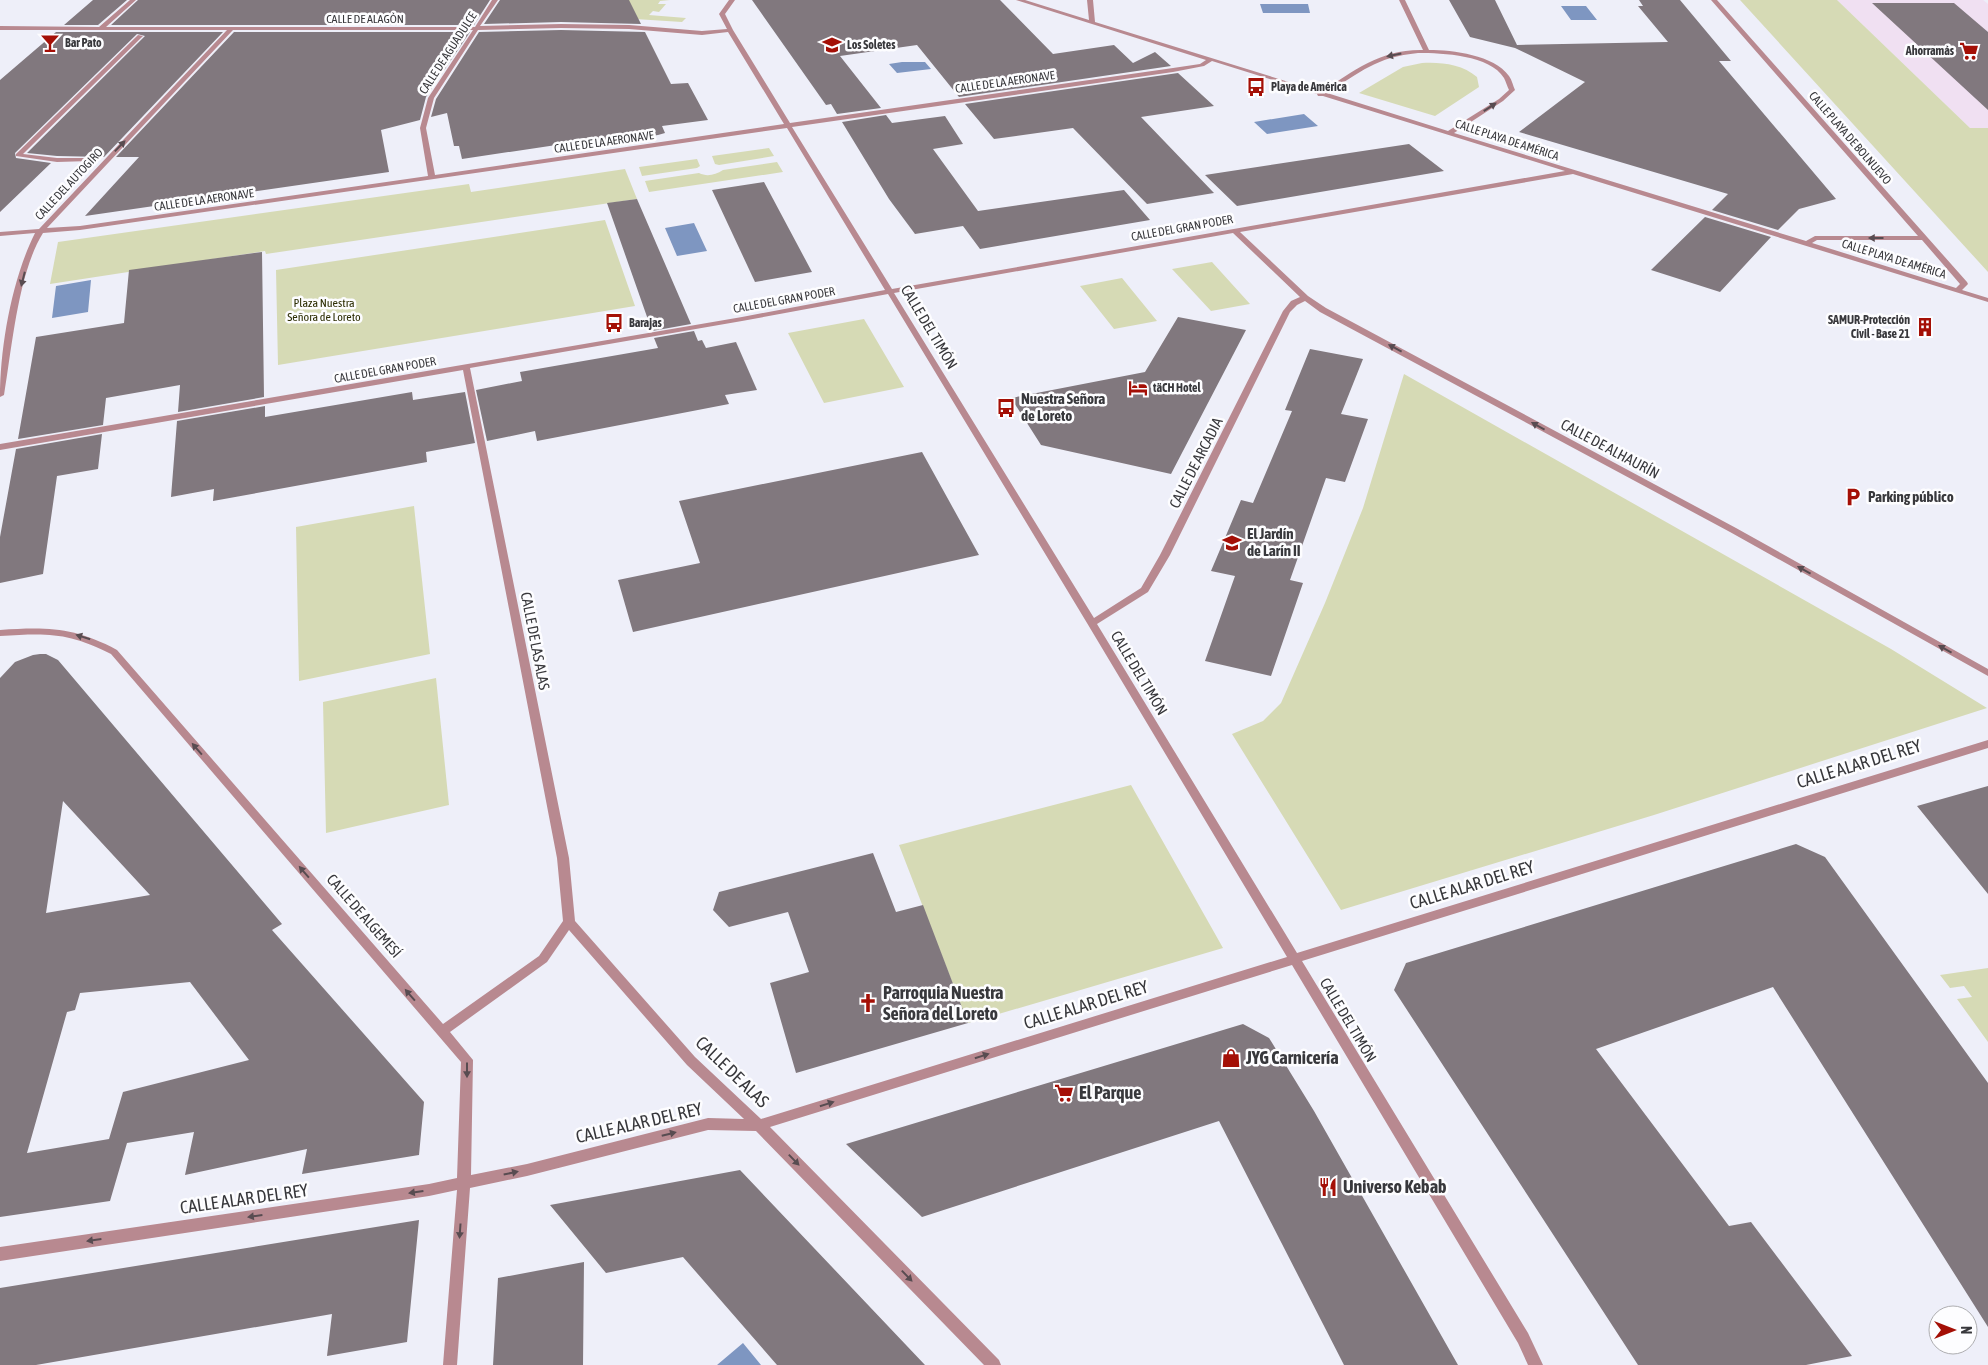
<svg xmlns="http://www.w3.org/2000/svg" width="1988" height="1365" font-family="'Asap Condensed',sans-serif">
  <rect width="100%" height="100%" fill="#eeeff9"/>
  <!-- commercial -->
  <path fill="#f0e0f2" d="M 1837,0 L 1983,0 L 1988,4 L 1988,128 L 1970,128 Z"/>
  <!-- green -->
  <path fill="#d6dab5" d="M 629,0 L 670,0 L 660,1 L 658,4 L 666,4 L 659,12 L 653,11 L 649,15 L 686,18 L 682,22 L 635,19 L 628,3 Z
    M 1740,0 L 1837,0 L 1970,128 L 1988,128 L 1988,272 Z
    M 1422,63 C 1441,62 1462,64 1477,77 L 1479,87 L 1435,116 L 1359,93 L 1403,67 Z
    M 769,148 L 774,156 L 719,165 L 715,164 L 712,156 Z
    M 697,159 L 700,166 L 697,168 L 642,176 L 639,167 Z
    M 777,162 L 783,172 L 649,192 L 645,181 L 699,173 C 707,177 715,175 723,170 Z
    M 625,169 L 637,199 L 266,254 L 265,251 L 50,284 L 58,242 L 469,184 L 471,192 Z
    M 605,220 L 635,306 L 278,365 L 276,270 Z
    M 1212,262 L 1250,304 L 1211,311 L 1172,269 Z
    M 1122,278 L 1157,321 L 1114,329 L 1080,286 Z
    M 864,319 L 904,387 L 824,403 L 788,333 Z
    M 1404,374 L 1891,649 L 1987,708 L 1654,815 L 1341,910 L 1232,734 L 1263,721 L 1281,703 L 1325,603 L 1363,508 Z
    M 414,506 L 430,654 L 299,681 L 296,527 Z
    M 436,678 L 449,805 L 326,833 L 323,702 Z
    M 1131,785 L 1223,948 L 968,1023 L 899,845 Z
    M 1988,968 L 1988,1042 L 1957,999 L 1972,997 L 1964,986 L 1950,988 L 1940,975 Z"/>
  <!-- water -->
  <path fill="#7e96c1" d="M 1260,4 L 1308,4 L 1310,13 L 1263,13 Z
    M 1561,6 L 1586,6 L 1597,20 L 1571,20 Z
    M 902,62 L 925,62 L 931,69 L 897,73 L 889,64 Z
    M 1304,114 L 1318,126 L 1267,134 L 1254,122 Z
    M 694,223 L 707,251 L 677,256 L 665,228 Z
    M 91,280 L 88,312 L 52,318 L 56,286 Z
    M 743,1343 L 761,1365 L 717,1365 Z"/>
  <!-- building -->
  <path fill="#81787e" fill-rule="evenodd" d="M 93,0 L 127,0 L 98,25 L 64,25 Z
    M 138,0 L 490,0 L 474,25 L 111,25 Z
    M 500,0 L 629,0 L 641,24 L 561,22 L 484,24 Z
    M 752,0 L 1000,0 L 1053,54 L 1114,45 L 1133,63 L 1155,52 L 1171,66 L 959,97 L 917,45 L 840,56 L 881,108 L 837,114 L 831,104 L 826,105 Z
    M 1449,0 L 1495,0 L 1517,45 L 1668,42 L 1638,6 L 1643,6 L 1639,0 L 1680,0 L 1731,61 L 1719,61 L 1836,199 L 1799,209 L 1778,230 L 1712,210 L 1728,194 L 1519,132 L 1585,82 L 1515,48 L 1470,37 Z
    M 1872,3 L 1954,3 L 1988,32 L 1988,110 Z
    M 561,30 L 645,32 L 671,84 L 688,83 L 708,120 L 662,126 L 665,133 L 658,135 L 588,145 L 583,141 L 462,159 L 459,146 L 454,146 L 447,113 L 431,117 L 436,99 L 479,32 Z
    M 56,32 L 223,32 L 104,157 L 57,156 L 27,153 L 145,36 L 137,34 L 15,153 L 16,158 L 51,163 L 0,212 L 0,80 Z
    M 234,32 L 470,32 L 426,97 L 420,120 L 381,130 L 389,172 L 85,216 L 139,157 L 116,157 Z
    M 1178,73 L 1214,106 L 1141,117 L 1214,193 L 1147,204 L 1073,128 L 994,139 L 965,104 Z
    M 886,115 L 892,123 L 945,116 L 963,144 L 933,149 L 978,211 L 1124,190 L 1150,220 L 980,249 L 963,226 L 915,234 L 889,199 L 842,122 Z
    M 1409,144 L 1444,171 L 1237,206 L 1205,175 Z
    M 764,182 L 812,272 L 755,282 L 712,190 Z
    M 637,199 L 691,324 L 652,331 L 607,203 Z
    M 1705,217 L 1771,237 L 1720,292 L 1651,270 Z
    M 262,252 L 264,397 L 178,412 L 180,385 L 106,398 L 103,425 L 18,439 L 36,337 L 124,323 L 129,270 Z
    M 1178,317 L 1246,330 L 1171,474 L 1041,445 L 1011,398 L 1145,372 Z
    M 694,331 L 698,341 L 702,340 L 706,348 L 736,342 L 757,390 L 725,395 L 729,404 L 537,441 L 535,431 L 487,441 L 476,390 L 522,381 L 520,372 L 658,348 L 654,338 Z
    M 1310,349 L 1363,359 L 1341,414 L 1368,419 L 1345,482 L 1326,478 L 1290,580 L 1303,583 L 1271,676 L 1205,661 L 1235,576 L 1211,571 L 1241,500 L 1253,503 L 1292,411 L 1285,410 Z
    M 412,392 L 413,400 L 465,392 L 475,443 L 426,452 L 427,462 L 213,501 L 214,489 L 171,497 L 177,421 L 265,406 L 265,417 Z
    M 102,434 L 98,469 L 57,476 L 43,574 L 0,583 L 0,537 L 16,449 Z
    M 922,452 L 979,555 L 633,632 L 618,580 L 700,563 L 679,501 Z
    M 40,654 L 46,654 L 58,660 L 282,924 L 272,930 L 424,1102 L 419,1155 L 302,1174 L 307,1149 L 185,1175 L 194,1132 L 127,1143 L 110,1201 L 0,1217 L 0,678 L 15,662 L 33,655 ZM 63,801 L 150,895 L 46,913 ZM 190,982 L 249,1060 L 123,1092 L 109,1139 L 27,1153 L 67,1012 L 75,1010 L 80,993 Z
    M 1988,786 L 1988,894 L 1917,806 Z
    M 1796,844 L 1825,857 L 1988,1083 L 1988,1327 L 1773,987 L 1596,1049 L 1729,1226 L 1751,1222 L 1852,1356 L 1806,1365 L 1638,1365 L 1394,990 L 1406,963 Z
    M 873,853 L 896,912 L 923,905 L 968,1023 L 796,1073 L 770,983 L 809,972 L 788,912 L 729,927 L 713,910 L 719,892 Z
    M 1243,1024 L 1269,1038 L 1314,1111 L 1458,1365 L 1344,1365 L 1219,1121 L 922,1217 L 846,1144 Z
    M 740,1170 L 925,1365 L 777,1365 L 683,1257 L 606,1273 L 550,1205 Z
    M 419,1220 L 407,1342 L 327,1356 L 332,1314 L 36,1365 L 0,1365 L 0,1288 Z
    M 584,1262 L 583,1365 L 493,1365 L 498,1278 Z"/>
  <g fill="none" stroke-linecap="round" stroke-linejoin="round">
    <!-- street -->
    <path fill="#b88990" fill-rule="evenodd" d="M 130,0 L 136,0 L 106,27 L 475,27 L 492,0 L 498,0 L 480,26 L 561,24 L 629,25 L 702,31 L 727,29 L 719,14 L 729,0 L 735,0 L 725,14 L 733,30 L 790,123 L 1173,68 L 1200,64 L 1206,60 L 1016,0 L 1025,0 L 1089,20 L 1087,0 L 1093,0 L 1095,22 L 1321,92 C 1355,70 1381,49 1423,50 L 1399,0 L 1405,0 L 1429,50 C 1453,50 1494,55 1509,76 C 1512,80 1513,86 1515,90 L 1503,101 L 1454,133 L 1806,241 L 1815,236 L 1918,236 L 1711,0 L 1717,0 L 1967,282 L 1968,284 L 1962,290 L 1988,298 L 1988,302 L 1573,174 L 1240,232 L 1308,296 L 1326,308 L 1736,528 L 1988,669 L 1988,676 L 1730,532 L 1320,312 L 1305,301 L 1297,305 L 1290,312 L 1170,555 L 1148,592 L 1097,624 L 1297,953 L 1988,740 L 1988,748 L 1302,961 L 1528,1333 L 1543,1365 L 1528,1365 L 1518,1343 L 1292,965 L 770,1127 L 999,1360 L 1001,1365 L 984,1365 L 756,1131 L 708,1130 L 527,1176 L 470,1188 L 457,1365 L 443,1365 L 457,1190 L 429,1196 L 0,1261 L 0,1247 L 429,1184 L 457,1178 L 461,1062 L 111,654 C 68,632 47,633 0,636 L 0,630 C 47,627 74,627 117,650 L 443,1024 L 539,956 L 563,921 L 557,858 L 463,370 L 0,450 L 0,444 L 742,317 L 885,290 L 787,128 L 80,230 L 43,233 C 18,273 12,348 4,395 L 0,397 C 0,346 12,279 35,233 L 0,236 L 0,232 L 39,229 L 227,30 L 0,30 L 0,26 L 99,27 ZM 561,28 L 629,29 L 702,35 L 728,32 L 784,124 L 435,175 L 426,128 L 434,98 L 478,30 ZM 233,30 L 473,30 L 428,98 L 420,128 L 428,176 L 80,226 L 47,228 ZM 1418,53 C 1443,53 1490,55 1504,78 C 1506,82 1507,86 1509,90 L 1499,99 L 1448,131 L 1327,93 C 1361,72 1376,57 1418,53 ZM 1212,61 L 1317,94 L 1318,96 L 1323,96 L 1565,171 L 892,289 L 792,127 L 1173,72 L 1204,66 ZM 1233,233 L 1300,297 L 1291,301 L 1283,311 L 1160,555 L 1141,588 L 1094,618 L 894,293 ZM 1817,240 L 1922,240 L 1960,284 L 1956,288 L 1812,243 ZM 888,294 L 1087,623 L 1287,957 L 761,1119 L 695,1057 L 575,921 L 569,858 L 470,368 L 742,321 ZM 569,930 L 687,1065 L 744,1119 L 708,1118 L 527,1164 L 471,1175 L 473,1060 L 450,1032 L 547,962 Z
      M 138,35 L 143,36 L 23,154 L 57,158 L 88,158 L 90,159 L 90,161 L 57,162 L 16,156 L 16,154 Z"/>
  </g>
  <!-- one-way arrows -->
  <defs><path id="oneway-solid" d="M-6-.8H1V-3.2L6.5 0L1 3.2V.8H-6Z" transform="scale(1.25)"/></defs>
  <g fill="#584c51">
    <use href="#oneway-solid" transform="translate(1394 55) rotate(168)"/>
    <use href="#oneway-solid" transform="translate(1490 107) rotate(-33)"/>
    <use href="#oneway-solid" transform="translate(120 146) rotate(-46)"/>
    <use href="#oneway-solid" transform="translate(1876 238) rotate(180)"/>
    <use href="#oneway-solid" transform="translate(23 279) rotate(104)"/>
    <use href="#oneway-solid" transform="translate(1395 348) rotate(-152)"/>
    <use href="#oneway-solid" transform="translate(1538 426) rotate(-151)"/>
    <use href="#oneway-solid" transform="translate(1804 570) rotate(-151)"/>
    <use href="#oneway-solid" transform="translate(83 637) rotate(-162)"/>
    <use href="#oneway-solid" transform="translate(1945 649) rotate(-151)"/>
    <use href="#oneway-solid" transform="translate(197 749) rotate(-131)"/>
    <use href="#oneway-solid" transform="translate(304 872) rotate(-131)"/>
    <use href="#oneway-solid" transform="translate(410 995) rotate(-131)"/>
    <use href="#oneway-solid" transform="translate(982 1056) rotate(-17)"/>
    <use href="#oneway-solid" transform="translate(467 1070) rotate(90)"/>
    <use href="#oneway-solid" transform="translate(827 1104) rotate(-18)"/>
    <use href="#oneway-solid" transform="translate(669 1134) rotate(-14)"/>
    <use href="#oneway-solid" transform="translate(794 1160) rotate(46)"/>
    <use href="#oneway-solid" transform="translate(511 1173) rotate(-12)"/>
    <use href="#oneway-solid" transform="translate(416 1192) rotate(172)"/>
    <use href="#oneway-solid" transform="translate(255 1216) rotate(172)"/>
    <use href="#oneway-solid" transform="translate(460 1231) rotate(94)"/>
    <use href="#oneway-solid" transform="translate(94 1240) rotate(172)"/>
    <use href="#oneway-solid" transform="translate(907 1276) rotate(46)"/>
  </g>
  <!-- icons -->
  <defs>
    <g id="bar-bare" transform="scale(1.5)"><path d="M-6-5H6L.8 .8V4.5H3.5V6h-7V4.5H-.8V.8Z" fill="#a40f06" stroke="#fdfdff" stroke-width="2.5" paint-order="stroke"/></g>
    <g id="school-bare" transform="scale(1.5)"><path d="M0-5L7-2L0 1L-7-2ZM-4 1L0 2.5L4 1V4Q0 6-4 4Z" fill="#a40f06" stroke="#fdfdff" stroke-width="2.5" paint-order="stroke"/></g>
    <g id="supermarket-bare" transform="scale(1.5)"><path d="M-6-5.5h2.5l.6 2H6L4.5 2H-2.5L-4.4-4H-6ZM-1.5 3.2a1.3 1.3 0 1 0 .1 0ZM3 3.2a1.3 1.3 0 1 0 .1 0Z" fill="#a40f06" stroke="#fdfdff" stroke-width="2.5" paint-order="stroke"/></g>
    <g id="bus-bare" transform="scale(1.5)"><path d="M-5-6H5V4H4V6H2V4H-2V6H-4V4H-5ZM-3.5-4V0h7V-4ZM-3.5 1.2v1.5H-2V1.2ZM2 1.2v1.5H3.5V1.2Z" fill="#a40f06" stroke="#fdfdff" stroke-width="2.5" paint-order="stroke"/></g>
    <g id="building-bare" transform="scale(1.5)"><path d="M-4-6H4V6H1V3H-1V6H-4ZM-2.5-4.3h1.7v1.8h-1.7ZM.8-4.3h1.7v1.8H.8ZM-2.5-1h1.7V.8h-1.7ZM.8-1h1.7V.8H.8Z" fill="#a40f06" stroke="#fdfdff" stroke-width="2.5" paint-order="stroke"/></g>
    <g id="hotel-bare" transform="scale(1.5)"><path d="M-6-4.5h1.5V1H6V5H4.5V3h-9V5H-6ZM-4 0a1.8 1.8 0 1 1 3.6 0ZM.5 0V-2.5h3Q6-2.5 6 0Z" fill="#a40f06" stroke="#fdfdff" stroke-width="2.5" paint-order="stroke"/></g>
    <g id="parking-bare" transform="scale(1.5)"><path d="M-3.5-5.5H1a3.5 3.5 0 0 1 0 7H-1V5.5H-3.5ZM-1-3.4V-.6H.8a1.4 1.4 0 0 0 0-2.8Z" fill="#a40f06" stroke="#fdfdff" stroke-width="2.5" paint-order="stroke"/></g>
    <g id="church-bare" transform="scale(1.5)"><path d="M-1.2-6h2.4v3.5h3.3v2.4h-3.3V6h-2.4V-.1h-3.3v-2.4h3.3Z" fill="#a40f06" stroke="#fdfdff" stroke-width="2.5" paint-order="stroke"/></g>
    <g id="shop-bare" transform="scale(1.5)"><path d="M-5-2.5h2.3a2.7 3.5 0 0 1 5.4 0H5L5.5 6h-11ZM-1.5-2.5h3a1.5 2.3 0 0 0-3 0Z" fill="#a40f06" stroke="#fdfdff" stroke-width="2.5" paint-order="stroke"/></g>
    <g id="restaurant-bare" transform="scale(1.5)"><path d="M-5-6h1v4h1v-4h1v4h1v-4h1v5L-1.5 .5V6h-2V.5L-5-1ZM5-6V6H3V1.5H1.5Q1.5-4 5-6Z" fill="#a40f06" stroke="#fdfdff" stroke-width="2.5" paint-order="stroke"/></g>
  </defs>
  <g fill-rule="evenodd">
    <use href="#bar-bare" x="50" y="43"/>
    <use href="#school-bare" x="832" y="45"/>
    <use href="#supermarket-bare" x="1969" y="51"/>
    <use href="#bus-bare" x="1256" y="87"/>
    <use href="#bus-bare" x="614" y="323"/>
    <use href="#building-bare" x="1925" y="327"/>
    <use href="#hotel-bare" x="1138" y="388"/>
    <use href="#bus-bare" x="1006" y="408"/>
    <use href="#parking-bare" x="1853" y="497"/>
    <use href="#school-bare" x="1232" y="543"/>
    <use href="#church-bare" x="868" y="1003"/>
    <use href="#shop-bare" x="1231" y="1058"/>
    <use href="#supermarket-bare" x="1064" y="1093"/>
    <use href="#restaurant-bare" x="1328" y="1187"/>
  </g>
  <g text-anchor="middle" stroke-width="5" stroke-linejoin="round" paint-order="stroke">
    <!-- far-street labels -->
    <g font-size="12" fill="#38383c" stroke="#fdfdff">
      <text x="365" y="23">CALLE DE ALAGÓN</text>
      <text transform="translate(448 53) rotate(-57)" y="4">CALLE DE AGUADULCE</text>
      <text transform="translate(1005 82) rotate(-8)" y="4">CALLE DE LA AERONAVE</text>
      <text transform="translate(1850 138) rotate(49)" y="4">CALLE PLAYA DE BOLNUEVO</text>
      <text transform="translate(1507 140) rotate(18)" y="4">CALLE PLAYA DE AMÉRICA</text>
      <text transform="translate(604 142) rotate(-8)" y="4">CALLE DE LA AERONAVE</text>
      <text transform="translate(69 184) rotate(-47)" y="4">CALLE DEL AUTOGIRO</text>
      <text transform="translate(204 200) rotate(-8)" y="4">CALLE DE LA AERONAVE</text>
      <text transform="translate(1182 228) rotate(-10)" y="4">CALLE DEL GRAN PODER</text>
      <text transform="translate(1894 259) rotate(17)" y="4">CALLE PLAYA DE AMÉRICA</text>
      <text transform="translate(784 300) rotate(-10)" y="4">CALLE DEL GRAN PODER</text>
      <text transform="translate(385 370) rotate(-10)" y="4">CALLE DEL GRAN PODER</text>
    </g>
    <!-- far-poi labels -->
    <g font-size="12" font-weight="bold" fill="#38383c" stroke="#fdfdff" text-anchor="start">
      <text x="65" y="47">Bar Pato</text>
      <text x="847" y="49">Los Soletes</text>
      <text x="1954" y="55" text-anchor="end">Ahorramás</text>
      <text x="1271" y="91">Playa de América</text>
      <text x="1910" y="324" text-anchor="end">SAMUR-Protección<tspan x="1910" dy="14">Civil - Base 21</tspan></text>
      <text x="629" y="327">Barajas</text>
      <text x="1153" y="392">täCH Hotel</text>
    </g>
    <!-- far-park labels -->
    <g font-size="12" fill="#2b2c02" stroke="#fdfdff">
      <text x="324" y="307">Plaza Nuestra<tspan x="324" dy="14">Señora de Loreto</tspan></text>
    </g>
    <!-- street labels -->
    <g font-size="15" fill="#38383c" stroke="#fdfdff">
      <text transform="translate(929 327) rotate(59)" y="5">CALLE DEL TIMÓN</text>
      <text transform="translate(1610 449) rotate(28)" y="5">CALLE DE ALHAURÍN</text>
      <text transform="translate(1196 463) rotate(-63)" y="5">CALLE DE ARCADIA</text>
      <text transform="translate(535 641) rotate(79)" y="5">CALLE DE LAS ALAS</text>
      <text transform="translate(1139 673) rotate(59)" y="5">CALLE DEL TIMÓN</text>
      <text transform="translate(364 916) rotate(49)" y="5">CALLE DE ALGEMESÍ</text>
      <text transform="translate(1348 1020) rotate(59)" y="5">CALLE DEL TIMÓN</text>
    </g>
    <!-- poi labels -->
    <g font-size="15" font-weight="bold" fill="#38383c" stroke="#fdfdff" text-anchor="start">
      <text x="1021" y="404">Nuestra Señora<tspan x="1021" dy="17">de Loreto</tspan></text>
      <text x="1868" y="502">Parking público</text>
      <text x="1247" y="539">El Jardín<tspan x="1247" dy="17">de Larín II</tspan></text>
    </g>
    <!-- near-street labels -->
    <g font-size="18" fill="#38383c" stroke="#fdfdff">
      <text transform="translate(1859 764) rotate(-17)" y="6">CALLE ALAR DEL REY</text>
      <text transform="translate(1472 885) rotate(-17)" y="6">CALLE ALAR DEL REY</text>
      <text transform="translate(1086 1005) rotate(-17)" y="6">CALLE ALAR DEL REY</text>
      <text transform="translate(732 1072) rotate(44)" y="6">CALLE DE ALAS</text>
      <text transform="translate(639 1123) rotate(-13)" y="6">CALLE ALAR DEL REY</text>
      <text transform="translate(244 1199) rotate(-8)" y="6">CALLE ALAR DEL REY</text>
    </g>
    <!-- near-poi labels -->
    <g font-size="18" font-weight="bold" fill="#38383c" stroke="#fdfdff" text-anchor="start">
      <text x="883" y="999">Parroquia Nuestra<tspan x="883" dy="21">Señora del Loreto</tspan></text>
      <text x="1246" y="1064">JYG Carnicería</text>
      <text x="1079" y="1099">El Parque</text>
      <text x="1343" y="1193">Universo Kebab</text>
    </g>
  </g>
  <!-- north arrow -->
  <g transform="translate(1953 1330) rotate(90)"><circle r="24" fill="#fdfdff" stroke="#aeaeb1"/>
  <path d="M0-4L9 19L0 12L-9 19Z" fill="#a40f06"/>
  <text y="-8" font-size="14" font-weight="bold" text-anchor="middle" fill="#38383c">N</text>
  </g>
</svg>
